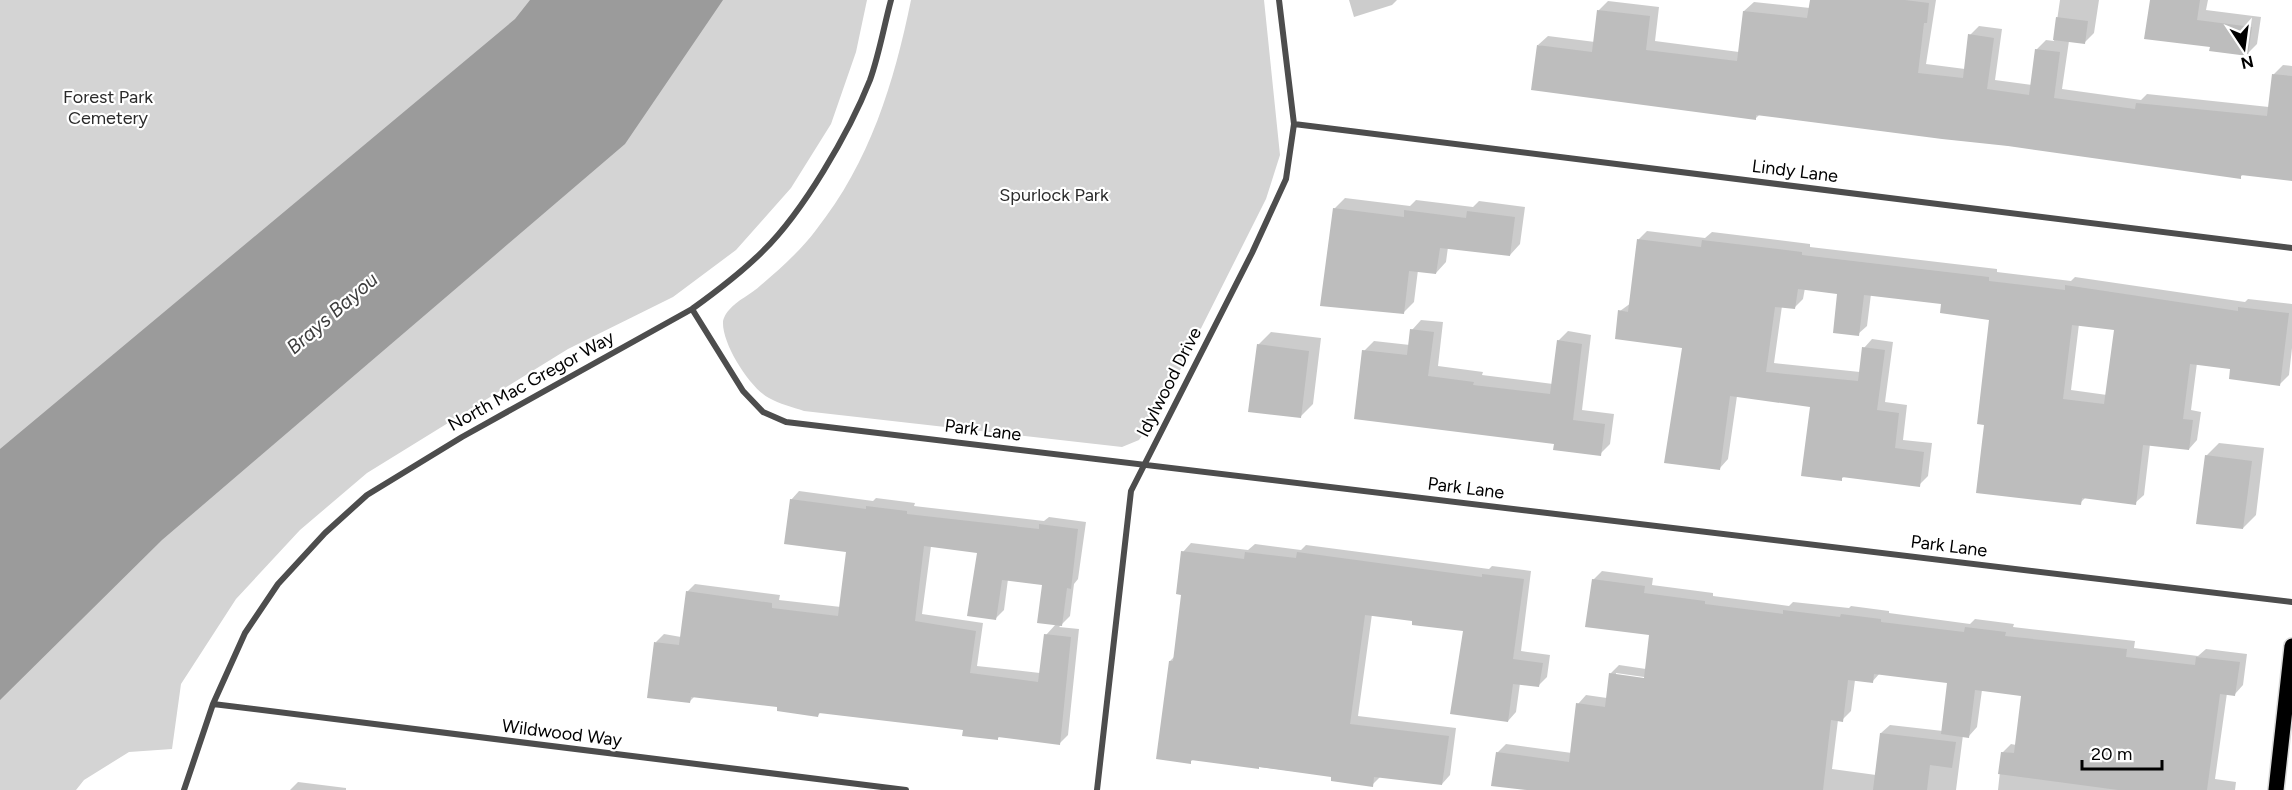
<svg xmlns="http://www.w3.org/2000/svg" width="2292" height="790" font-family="Figtree,sans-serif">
  <rect width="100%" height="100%" fill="#fff"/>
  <!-- green -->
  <path fill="#d4d4d4" d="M 0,0 L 867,0 L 856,52 L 831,124 L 791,188 L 736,250 L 673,297 L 568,349 L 367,473 L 300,530 L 236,599 L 181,684 L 172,749 L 129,752 L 84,780 L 76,790 L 0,790 Z
    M 911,0 L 1264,0 L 1280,155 L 1266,199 L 1162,406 L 1139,440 L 1122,447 L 804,411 C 793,407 779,404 769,398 C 750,388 722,344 723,322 C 723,319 726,313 729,310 C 737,300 752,294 761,285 C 780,269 801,250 816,230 C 870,162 894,83 911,0 Z"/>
  <!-- water -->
  <path fill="#9b9b9b" d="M 530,0 L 723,0 L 625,144 L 162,540 L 0,700 L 0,449 L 515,19 Z"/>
  <!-- shadow -->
  <path fill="#0003" fill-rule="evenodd" d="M 1349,0 L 1397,0 L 1392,5 L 1354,17 Z
    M 1811,0 L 1936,0 L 1926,64 L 1965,69 L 1970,35 L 1979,26 L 2002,29 L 1995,80 L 2032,85 L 2036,50 L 2046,40 L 2054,41 L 2060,0 L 2099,0 L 2094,33 L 2084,43 L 2069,41 L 2062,89 L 2141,100 L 2147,94 L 2269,107 L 2274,74 L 2283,65 L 2292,66 L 2292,179 L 2244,174 L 2240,177 L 2130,161 L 1760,114 L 1755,119 L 1538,45 L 1548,36 L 1595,42 L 1599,10 L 1608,1 L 1659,7 L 1655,41 L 1739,52 L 1744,11 L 1754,2 L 1810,8 Z
    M 2151,0 L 2208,0 L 2206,10 L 2261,17 L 2257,44 L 2247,54 L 2211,46 Z
    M 1345,198 L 1410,206 L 1416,200 L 1473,207 L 1479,201 L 1525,207 L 1520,244 L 1510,255 L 1448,247 L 1446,262 L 1436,273 L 1418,270 L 1414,302 L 1403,313 L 1334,209 Z
    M 1647,231 L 1705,238 L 1712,232 L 1810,244 L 1810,247 L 1997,269 L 1997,272 L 2071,281 L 2075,277 L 2245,302 L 2248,299 L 2292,304 L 2292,348 L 2289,375 L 2280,384 L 2232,368 L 2197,363 L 2191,410 L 2201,412 L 2197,440 L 2189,449 L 2150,444 L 2144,495 L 2135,503 L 2086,497 L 2080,503 L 1986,423 L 1991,318 L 1942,303 L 1871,294 L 1867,326 L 1858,334 L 1839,293 L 1805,288 L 1803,299 L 1794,308 L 1782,306 L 1774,363 L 1860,372 L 1864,348 L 1872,339 L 1893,342 L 1885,402 L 1907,405 L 1903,440 L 1932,443 L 1928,476 L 1919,485 L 1845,476 L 1841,479 L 1812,405 L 1737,396 L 1728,459 L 1720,468 L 1684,346 L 1620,311 L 1631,303 L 1639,239 ZM 2079,324 L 2116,328 L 2107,395 L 2071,390 Z
    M 1421,320 L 1443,322 L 1438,366 L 1483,372 L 1482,375 L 1553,384 L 1558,341 L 1568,331 L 1591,335 L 1582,410 L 1614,414 L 1610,444 L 1600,454 L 1556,443 L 1364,351 L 1374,341 L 1410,345 L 1412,330 Z
    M 1271,332 L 1321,338 L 1313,404 L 1300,417 L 1258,345 Z
    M 2219,443 L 2264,448 L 2256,515 L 2243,528 L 2206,456 Z
    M 799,491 L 873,501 L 876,498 L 915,503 L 914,506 L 1044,521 L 1049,517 L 1086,522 L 1078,579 L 1074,584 L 1070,616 L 1059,627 L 1079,629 L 1068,735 L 1060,743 L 1000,736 L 997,739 L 964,729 L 822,711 L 818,715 L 779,706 L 695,696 L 689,702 L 656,642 L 664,634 L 681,637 L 687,592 L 695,584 L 780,595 L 779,600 L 841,607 L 848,551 L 791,500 ZM 931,546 L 979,552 L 996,618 L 1004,610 L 1008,579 L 1044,584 L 1056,624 L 1046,635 L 1040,673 L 977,666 L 983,623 L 922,614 Z
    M 1191,543 L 1248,550 L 1255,544 L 1301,550 L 1306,545 L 1489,569 L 1492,566 L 1531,571 L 1521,651 L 1550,655 L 1547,677 L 1539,685 L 1520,683 L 1516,712 L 1508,721 L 1464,630 L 1414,619 L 1372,614 L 1358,716 L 1456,728 L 1450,775 L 1442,784 L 1381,776 L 1372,785 L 1333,776 L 1194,759 L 1190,762 L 1170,661 L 1175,656 L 1182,593 L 1183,552 Z
    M 1602,571 L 1653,578 L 1652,585 L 1713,593 L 1713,596 L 1789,606 L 1793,602 L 1849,608 L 1851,606 L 1889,611 L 1889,613 L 1970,624 L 1975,619 L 2014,624 L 2013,627 L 2135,641 L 2134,648 L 2198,656 L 2206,649 L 2247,654 L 2243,685 L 2235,694 L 2227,693 L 2215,779 L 2236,782 L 2235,790 L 1998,790 L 2002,753 L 2011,744 L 2016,745 L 2022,695 L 1982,690 L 1977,727 L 1969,736 L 1963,735 L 1956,790 L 1539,790 L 1497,753 L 1506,744 L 1572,753 L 1578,704 L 1586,695 L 1607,698 L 1610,674 L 1619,665 L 1646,669 L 1651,634 L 1593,580 ZM 1616,673 L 1651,678 L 1651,681 L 1616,676 ZM 1880,673 L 1949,682 L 1943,731 L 1890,725 L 1881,733 L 1876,775 L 1832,769 L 1838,720 L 1842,720 L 1851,711 L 1855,680 L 1872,682 Z
    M 298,782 L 346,788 L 346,790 L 290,790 Z"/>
  <!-- building -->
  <path fill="#bdbdbd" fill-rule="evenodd" d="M 1810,0 L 1905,0 L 1929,3 L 1927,23 L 1924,23 L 1918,73 L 1963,78 L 1968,34 L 1994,38 L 1987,89 L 2029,95 L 2035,49 L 2060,52 L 2054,98 L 2135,109 L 2136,103 L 2267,116 L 2272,74 L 2292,76 L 2292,181 L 2241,175 L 2241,179 L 2008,146 L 1942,139 L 1756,115 L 1756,120 L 1531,90 L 1537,45 L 1592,52 L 1597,10 L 1650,16 L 1646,50 L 1737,61 L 1743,11 L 1807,18 Z
    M 2150,0 L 2200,0 L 2197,20 L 2252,27 L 2248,56 L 2209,51 L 2210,47 L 2144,39 Z
    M 2056,17 L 2088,21 L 2085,44 L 2053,40 Z
    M 1333,208 L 1404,217 L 1404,210 L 1466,218 L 1467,211 L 1515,217 L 1510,256 L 1440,248 L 1436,274 L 1409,271 L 1404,314 L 1320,306 Z
    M 1637,239 L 1701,247 L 1702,240 L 1802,252 L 1802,255 L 1989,277 L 1989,281 L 2065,290 L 2065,285 L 2238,311 L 2238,307 L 2289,313 L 2280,386 L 2229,379 L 2230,369 L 2190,364 L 2183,419 L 2193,420 L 2189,450 L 2143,445 L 2136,505 L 2082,498 L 2081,505 L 1976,493 L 1984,425 L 1977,424 L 1989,320 L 1940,313 L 1941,304 L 1864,295 L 1859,336 L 1833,333 L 1837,294 L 1798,289 L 1795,309 L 1775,307 L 1766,372 L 1858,381 L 1862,347 L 1885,350 L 1877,410 L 1899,413 L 1895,448 L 1924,452 L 1920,487 L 1842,477 L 1842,481 L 1801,476 L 1810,407 L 1730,396 L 1720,470 L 1664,463 L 1682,348 L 1615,339 L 1618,310 L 1628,312 ZM 2072,325 L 2114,330 L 2104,404 L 2063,399 Z
    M 1410,329 L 1434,332 L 1428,376 L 1474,382 L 1473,385 L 1550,394 L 1557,340 L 1582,344 L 1573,420 L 1605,424 L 1601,456 L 1553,450 L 1554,444 L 1354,419 L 1362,350 L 1407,355 Z
    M 1257,344 L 1309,351 L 1301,418 L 1248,412 Z
    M 2205,455 L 2252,461 L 2243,529 L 2196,524 Z
    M 790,499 L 866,509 L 866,506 L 907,511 L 907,514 L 1039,529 L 1039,524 L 1078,529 L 1071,589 L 1067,588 L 1062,626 L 1037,623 L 1042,585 L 1002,580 L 996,620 L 967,616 L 977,553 L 924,546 L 915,621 L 976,631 L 970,673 L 1038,682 L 1044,634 L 1071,637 L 1060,745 L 998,737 L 998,740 L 962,736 L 963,730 L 819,713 L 818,717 L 777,711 L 777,707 L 691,697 L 690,703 L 647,698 L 654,642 L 679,645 L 686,591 L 772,603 L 772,608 L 838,616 L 846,552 L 784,544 Z
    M 1181,551 L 1244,559 L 1245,552 L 1296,558 L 1297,552 L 1482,577 L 1482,574 L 1524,579 L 1513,659 L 1543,663 L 1539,687 L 1513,684 L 1508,722 L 1450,714 L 1463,631 L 1412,625 L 1412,621 L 1365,615 L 1350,724 L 1449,736 L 1442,785 L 1374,777 L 1373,787 L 1331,781 L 1331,777 L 1259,767 L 1259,769 L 1191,760 L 1191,764 L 1156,759 L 1169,661 L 1173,661 L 1181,595 L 1176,594 Z
    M 1592,579 L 1645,586 L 1644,593 L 1705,601 L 1705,604 L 1783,614 L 1783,610 L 1840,617 L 1841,614 L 1881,619 L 1881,622 L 1964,632 L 1965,627 L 2006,632 L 2005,636 L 2127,649 L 2126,657 L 2195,665 L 2196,657 L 2240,662 L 2235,696 L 2220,694 L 2207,790 L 2118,790 L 1998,774 L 2001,752 L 2014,753 L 2021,696 L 1975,690 L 1969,738 L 1941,734 L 1947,683 L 1874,674 L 1873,683 L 1848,680 L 1843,722 L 1831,720 L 1823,790 L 1527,790 L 1491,786 L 1496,752 L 1569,762 L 1576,703 L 1605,707 L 1609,673 L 1644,678 L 1649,635 L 1585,627 Z
    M 1880,733 L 1956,742 L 1952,768 L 1930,765 L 1927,790 L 1873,790 Z"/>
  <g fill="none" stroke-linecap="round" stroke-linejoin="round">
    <!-- primary casing -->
    <g stroke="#dbdbdb" stroke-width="18">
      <path id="primary" d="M 2276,790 L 2292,646"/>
    </g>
    <!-- minor -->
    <path stroke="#4d4d4d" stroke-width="6" d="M 1294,124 L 2292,248
      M 692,309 L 743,391 L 763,412 L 786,422 L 2292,602
      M 213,704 L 906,790
      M 184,790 L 213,704 L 245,633 L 278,584 L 325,533 L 367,495 L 462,437 L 692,309 C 717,291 741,273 763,251 C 803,212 849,133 870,80 C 879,55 884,26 891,0
      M 1097,790 L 1131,491 L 1252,253 L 1286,179 L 1294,124 L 1279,0"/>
    <!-- primary -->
    <use href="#primary" stroke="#000" stroke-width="15"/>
  </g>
  <g text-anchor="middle" stroke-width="4.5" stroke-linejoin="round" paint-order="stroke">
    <!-- park labels -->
    <g font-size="18" fill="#2b2b2b" stroke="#fff">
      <text x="108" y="103">Forest Park<tspan x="108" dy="21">Cemetery</tspan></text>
      <text x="1054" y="201">Spurlock Park</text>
    </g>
    <!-- street labels -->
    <g font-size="18" fill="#000" stroke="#fff">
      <text transform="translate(1795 171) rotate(7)" y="6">Lindy Lane</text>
      <text transform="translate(531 381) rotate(-29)" y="6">North Mac Gregor Way</text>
      <text transform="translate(1169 382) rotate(-63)" y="6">Idylwood Drive</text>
      <text transform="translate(983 430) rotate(7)" y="6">Park Lane</text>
      <text transform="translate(1466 488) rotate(7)" y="6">Park Lane</text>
      <text transform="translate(1949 546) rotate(7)" y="6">Park Lane</text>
      <text transform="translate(562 733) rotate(7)" y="6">Wildwood Way</text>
    </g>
    <!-- water labels -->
    <g font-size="20" font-style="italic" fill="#3c3c3c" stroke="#fff">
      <text transform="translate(332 313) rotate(-41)" y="7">Brays Bayou</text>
    </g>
  </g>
  <!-- north arrow -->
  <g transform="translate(2244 48) rotate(167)" stroke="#ffffff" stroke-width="4.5" paint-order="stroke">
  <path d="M0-4.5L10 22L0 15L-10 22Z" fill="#000000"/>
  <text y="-9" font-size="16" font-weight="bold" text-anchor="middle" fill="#000000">N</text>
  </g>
  <!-- scale -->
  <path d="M2082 760v9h80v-9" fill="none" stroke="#000000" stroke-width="3"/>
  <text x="2091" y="760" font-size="18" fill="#000000" stroke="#ffffff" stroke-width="4.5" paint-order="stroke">20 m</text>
</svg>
